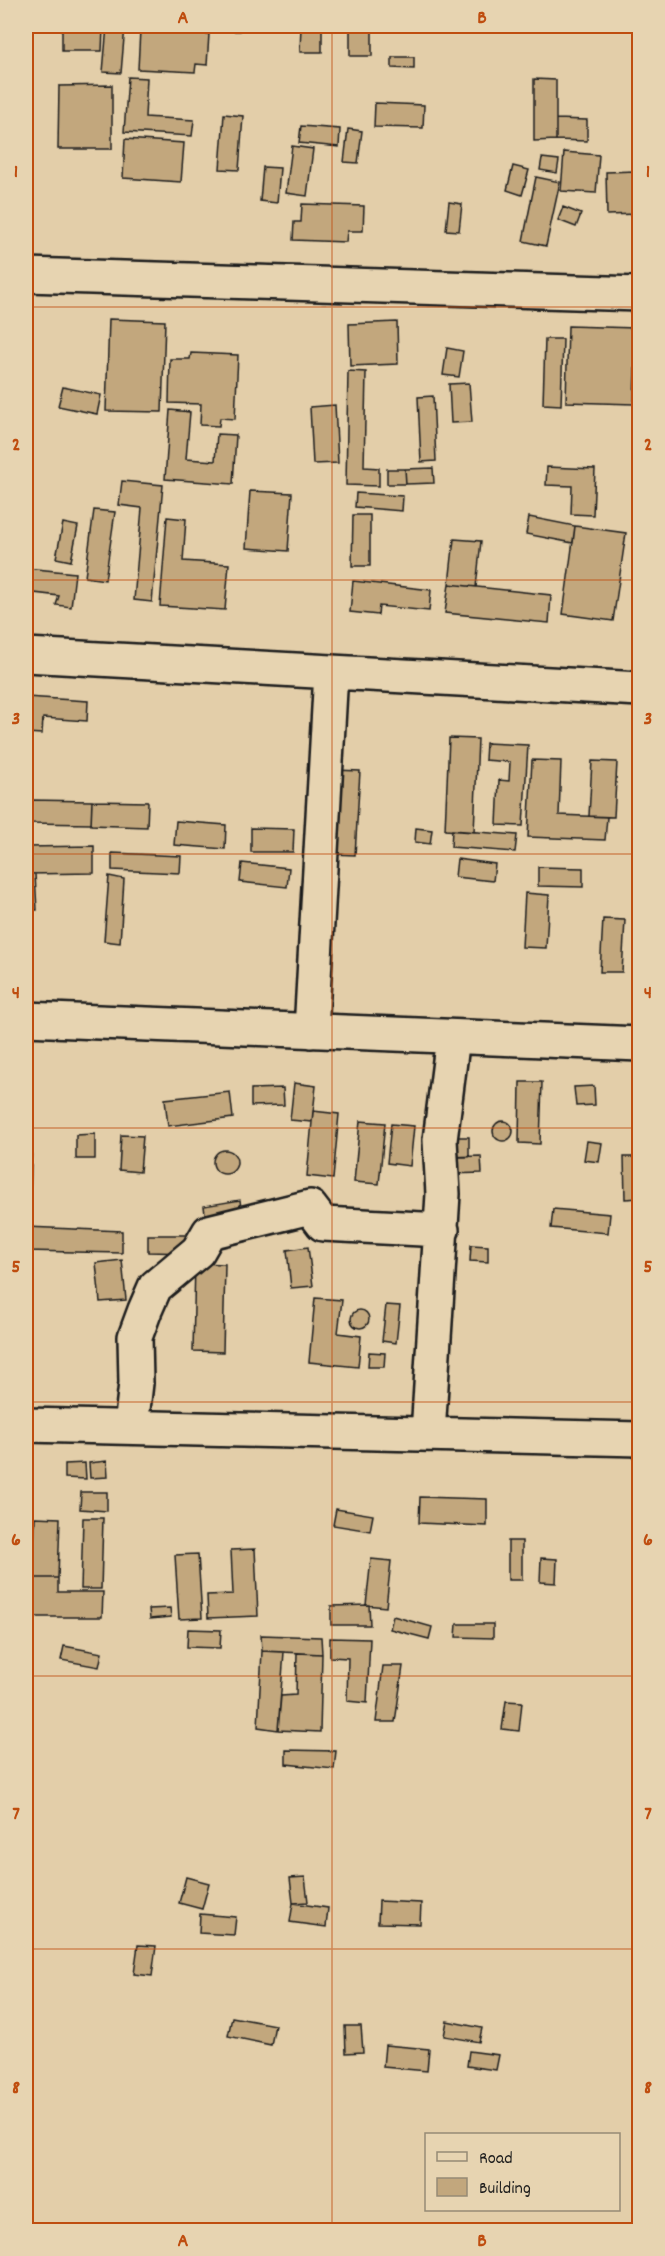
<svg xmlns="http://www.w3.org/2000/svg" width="665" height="2256" font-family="Dekko,sans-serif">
  <rect width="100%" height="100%" fill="#e3cea9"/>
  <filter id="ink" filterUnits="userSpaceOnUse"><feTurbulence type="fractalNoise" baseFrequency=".0167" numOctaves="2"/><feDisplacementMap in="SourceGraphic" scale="12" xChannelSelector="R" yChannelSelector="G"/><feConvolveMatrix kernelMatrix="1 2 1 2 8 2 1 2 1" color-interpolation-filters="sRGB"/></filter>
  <g filter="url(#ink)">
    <!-- building -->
    <path fill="#c2a77d" stroke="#1c1c1c" stroke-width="1.5" d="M 107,26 L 125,26 L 121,73 L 103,72 Z
      M 219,26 L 240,26 L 240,31 L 219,31 Z
      M 301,26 L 322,26 L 322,52 L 300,52 Z
      M 350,26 L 372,26 L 372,56 L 350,56 Z
      M 103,28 L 102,51 L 62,51 L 62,29 Z
      M 140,30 L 209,34 L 207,65 L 196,64 L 195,72 L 138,69 Z
      M 392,57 L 414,57 L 414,69 L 392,68 Z
      M 128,77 L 147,78 L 145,117 L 194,120 L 192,136 L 124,132 Z
      M 534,79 L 556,80 L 556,140 L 534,141 Z
      M 112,85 L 112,149 L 58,149 L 59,86 Z
      M 375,103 L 424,105 L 423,128 L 374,127 Z
      M 224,114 L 243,116 L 239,170 L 220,169 Z
      M 556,119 L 587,120 L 587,141 L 556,140 Z
      M 301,126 L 340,129 L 339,147 L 299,143 Z
      M 348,129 L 362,131 L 358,163 L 344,162 Z
      M 125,139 L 184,143 L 181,182 L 123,178 Z
      M 292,146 L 313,149 L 307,196 L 286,193 Z
      M 564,152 L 599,155 L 596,193 L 561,191 Z
      M 542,158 L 559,160 L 557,173 L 540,170 Z
      M 513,166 L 529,170 L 522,195 L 507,190 Z
      M 263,167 L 280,168 L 277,203 L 260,201 Z
      M 636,171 L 637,214 L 607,215 L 606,172 Z
      M 536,177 L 560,182 L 546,246 L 523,241 Z
      M 449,202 L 462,204 L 459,231 L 446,230 Z
      M 302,204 L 364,206 L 363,231 L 347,231 L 346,242 L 293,240 L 294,222 L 301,222 Z
      M 563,207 L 581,214 L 576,227 L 558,220 Z
      M 109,319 L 165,321 L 162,412 L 106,411 Z
      M 397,322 L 398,364 L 350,366 L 349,324 Z
      M 568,326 L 636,328 L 634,404 L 566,402 Z
      M 545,339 L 563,339 L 561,405 L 543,404 Z
      M 447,348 L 463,351 L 459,377 L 443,375 Z
      M 191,353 L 238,355 L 235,419 L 220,418 L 219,426 L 200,425 L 201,404 L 169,403 L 170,359 L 190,359 Z
      M 348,371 L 366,372 L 364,467 L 379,468 L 379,486 L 346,485 Z
      M 469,383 L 472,422 L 451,423 L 449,384 Z
      M 63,387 L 101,395 L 97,414 L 58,406 Z
      M 433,396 L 436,461 L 421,462 L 418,397 Z
      M 335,405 L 338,463 L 313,464 L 310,407 Z
      M 170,410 L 190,412 L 186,459 L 215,461 L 217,434 L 236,435 L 233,484 L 165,479 Z
      M 547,467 L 595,469 L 593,515 L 571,514 L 572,486 L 546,485 Z
      M 433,468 L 434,483 L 406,484 L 405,469 Z
      M 387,469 L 405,469 L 406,484 L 387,484 Z
      M 122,481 L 163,485 L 152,602 L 134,600 L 142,508 L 119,505 Z
      M 250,491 L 292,493 L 288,551 L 246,548 Z
      M 356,493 L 403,496 L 402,511 L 355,507 Z
      M 94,510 L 115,512 L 105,580 L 85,577 Z
      M 353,515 L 370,515 L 370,566 L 352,566 Z
      M 167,517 L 186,519 L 183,561 L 229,564 L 225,610 L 160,606 Z
      M 529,517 L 575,526 L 573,543 L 526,534 Z
      M 63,523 L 78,526 L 71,561 L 56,558 Z
      M 575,526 L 626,533 L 613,621 L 563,614 Z
      M 454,539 L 481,541 L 476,587 L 449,584 Z
      M 26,568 L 75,573 L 71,607 L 56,605 L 59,596 L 26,592 Z
      M 353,581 L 431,590 L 429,611 L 379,606 L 378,615 L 350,612 Z
      M 449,584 L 551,595 L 549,623 L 445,613 Z
      M 26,697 L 88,701 L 87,721 L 43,718 L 42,734 L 26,733 Z
      M 449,738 L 478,739 L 474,832 L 445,830 Z
      M 486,743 L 528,745 L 523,826 L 497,825 L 499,780 L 509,781 L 510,762 L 485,760 Z
      M 532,760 L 561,761 L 559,815 L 607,817 L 605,840 L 528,837 Z
      M 592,761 L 617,762 L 614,817 L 589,816 Z
      M 335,770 L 360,771 L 355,855 L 331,854 Z
      M 29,800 L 92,801 L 91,824 L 29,823 Z
      M 92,801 L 148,802 L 147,827 L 91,825 Z
      M 176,821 L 226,825 L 225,849 L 174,845 Z
      M 251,828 L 294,829 L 293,852 L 251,852 Z
      M 416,828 L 432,830 L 430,844 L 415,842 Z
      M 452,830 L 517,835 L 515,852 L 451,847 Z
      M 94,846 L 94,873 L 26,874 L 26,847 Z
      M 112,853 L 181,856 L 180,873 L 112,870 Z
      M 457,859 L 495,864 L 493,881 L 455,877 Z
      M 242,863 L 289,868 L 287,887 L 240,882 Z
      M 538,867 L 583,868 L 583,887 L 538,886 Z
      M 26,874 L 35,874 L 37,910 L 26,910 Z
      M 109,876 L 124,879 L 120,943 L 104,941 Z
      M 525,893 L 549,895 L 546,948 L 522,947 Z
      M 603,919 L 625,920 L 622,972 L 600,972 Z
      M 520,1082 L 542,1082 L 540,1144 L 519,1143 Z
      M 294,1083 L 316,1086 L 312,1122 L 290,1120 Z
      M 594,1086 L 595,1105 L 576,1106 L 574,1087 Z
      M 283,1088 L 284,1105 L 251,1106 L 251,1089 Z
      M 230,1092 L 233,1118 L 168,1126 L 165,1099 Z
      M 313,1111 L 339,1114 L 333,1179 L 307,1176 Z
      M 26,1112 L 33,1112 L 30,1195 L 26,1195 Z
      M 360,1121 L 385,1123 L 379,1184 L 354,1182 Z
      M493 1131a10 10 0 1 1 20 0a10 10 0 1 1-20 0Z
      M 391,1124 L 414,1126 L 410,1166 L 387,1163 Z
      M 95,1134 L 95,1159 L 76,1159 L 76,1135 Z
      M 121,1135 L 143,1136 L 140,1172 L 119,1170 Z
      M 446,1137 L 469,1137 L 469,1157 L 447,1157 Z
      M 587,1141 L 602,1143 L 599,1162 L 584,1160 Z
      M213 1162a12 12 0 1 1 24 0a12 12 0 1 1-24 0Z
      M 481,1156 L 482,1173 L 448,1174 L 447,1157 Z
      M 624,1157 L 640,1157 L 640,1198 L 625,1199 Z
      M 240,1200 L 242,1216 L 206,1222 L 204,1206 Z
      M 553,1209 L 610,1214 L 608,1233 L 551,1228 Z
      M 26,1227 L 122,1231 L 122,1253 L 26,1251 Z
      M 148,1235 L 191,1235 L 191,1253 L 148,1252 Z
      M 471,1245 L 488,1246 L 488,1262 L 470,1261 Z
      M 308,1247 L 313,1286 L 291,1288 L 287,1250 Z
      M 122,1260 L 126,1300 L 100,1302 L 96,1263 Z
      M 195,1263 L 225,1264 L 223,1352 L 193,1351 Z
      M 315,1298 L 342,1300 L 338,1333 L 361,1336 L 358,1367 L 309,1362 Z
      M 386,1305 L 400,1306 L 396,1343 L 382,1341 Z
      M351 1319a9 9 0 1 1 18 0a9 9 0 1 1-18 0Z
      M 369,1352 L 385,1353 L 384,1367 L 368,1367 Z
      M 107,1461 L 108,1477 L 90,1478 L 89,1463 Z
      M 85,1463 L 86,1479 L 65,1478 L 65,1464 Z
      M 81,1492 L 107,1492 L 107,1511 L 80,1509 Z
      M 420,1497 L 487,1499 L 487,1526 L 419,1523 Z
      M 336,1509 L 373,1515 L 370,1531 L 333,1525 Z
      M 35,1517 L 60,1518 L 58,1578 L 33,1578 Z
      M 83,1518 L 103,1518 L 101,1589 L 81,1589 Z
      M 508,1541 L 522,1541 L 522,1580 L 508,1580 Z
      M 255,1549 L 258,1616 L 208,1618 L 207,1595 L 233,1594 L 231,1550 Z
      M 198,1554 L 202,1618 L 179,1619 L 175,1555 Z
      M 541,1558 L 557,1559 L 556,1583 L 540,1582 Z
      M 371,1559 L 391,1561 L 386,1607 L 366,1605 Z
      M 33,1578 L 58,1578 L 58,1592 L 103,1592 L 102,1617 L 33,1617 Z
      M 369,1605 L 370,1625 L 331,1625 L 331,1606 Z
      M 170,1608 L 171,1617 L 150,1619 L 149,1609 Z
      M 393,1616 L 432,1627 L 429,1639 L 390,1629 Z
      M 457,1624 L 493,1624 L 493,1638 L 456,1637 Z
      M 188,1629 L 221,1630 L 220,1648 L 187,1647 Z
      M 261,1635 L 321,1637 L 322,1654 L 262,1651 Z
      M 330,1638 L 370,1639 L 367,1703 L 347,1701 L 348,1658 L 330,1657 Z
      M 64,1646 L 102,1653 L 99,1667 L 61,1660 Z
      M 262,1651 L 284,1652 L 278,1730 L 258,1727 Z
      M 297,1653 L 322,1654 L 320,1732 L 278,1730 L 281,1696 L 296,1695 Z
      M 383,1666 L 403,1666 L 395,1722 L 376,1722 Z
      M 506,1701 L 522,1702 L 519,1731 L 502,1729 Z
      M 286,1750 L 336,1751 L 334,1769 L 286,1764 Z
      M 186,1877 L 209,1883 L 202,1909 L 179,1903 Z
      M 305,1877 L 308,1902 L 293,1903 L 290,1878 Z
      M 379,1901 L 421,1903 L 420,1924 L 378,1923 Z
      M 293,1903 L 328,1908 L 326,1927 L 290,1922 Z
      M 200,1914 L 236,1917 L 234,1935 L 199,1933 Z
      M 138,1945 L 156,1946 L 152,1976 L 134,1974 Z
      M 232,2017 L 275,2025 L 271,2045 L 228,2036 Z
      M 447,2021 L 482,2028 L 479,2042 L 444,2036 Z
      M 345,2026 L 361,2026 L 363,2052 L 346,2053 Z
      M 385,2045 L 429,2049 L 427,2071 L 383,2067 Z
      M 469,2051 L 499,2055 L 496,2070 L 467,2066 Z"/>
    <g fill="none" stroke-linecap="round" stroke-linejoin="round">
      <!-- street casing -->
      <g stroke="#1c1c1c" stroke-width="38">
        <path id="street" d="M 26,275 L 640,294
          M 26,655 L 640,689
          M 26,1019 L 640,1044
          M 311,1031 L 331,672
          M 26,1425 L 640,1439
          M 131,1427 L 136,1383 L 135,1337 L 145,1310 L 155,1287 L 198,1251 L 209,1232 L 310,1207 L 323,1224 L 442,1230
          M 428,1434 L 443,1194 L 440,1140 L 453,1037"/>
      </g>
      <!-- street -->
      <use href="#street" stroke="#e7d4b1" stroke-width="33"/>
    </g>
  </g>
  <!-- grid -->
  <path fill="none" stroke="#bf4d0f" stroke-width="1.5" stroke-opacity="0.55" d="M 332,26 L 332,2230M 26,307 L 640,307M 26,580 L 640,580M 26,854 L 640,854M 26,1128 L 640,1128M 26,1402 L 640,1402M 26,1676 L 640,1676M 26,1949 L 640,1949"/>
  <!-- margin -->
  <rect width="665" height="2256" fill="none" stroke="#e7d4b1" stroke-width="66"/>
  <!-- legend -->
  <rect x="425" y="2133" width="195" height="78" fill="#e7d4b1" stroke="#968a75" stroke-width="1.5"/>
  <rect x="437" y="2152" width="30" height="9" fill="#e7d4b1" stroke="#968a75" stroke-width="1.5"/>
  <text x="479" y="2163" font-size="18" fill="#1c1c1c">Road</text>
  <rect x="437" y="2178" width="30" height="18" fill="#c2a77d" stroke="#968a75" stroke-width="1.5"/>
  <text x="479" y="2193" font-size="18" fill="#1c1c1c">Building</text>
  <rect x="33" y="33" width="599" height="2190" fill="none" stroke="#bf4d0f" stroke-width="2"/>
  <g font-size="20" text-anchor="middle" font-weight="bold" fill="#bf4d0f">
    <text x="183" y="23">A</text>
    <text x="482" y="23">B</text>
    <text x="16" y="177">1</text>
    <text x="648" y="177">1</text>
    <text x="16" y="450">2</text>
    <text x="648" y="450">2</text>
    <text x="16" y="724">3</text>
    <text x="648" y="724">3</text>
    <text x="16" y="998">4</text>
    <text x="648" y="998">4</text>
    <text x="16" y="1272">5</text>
    <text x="648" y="1272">5</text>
    <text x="16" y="1545">6</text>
    <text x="648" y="1545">6</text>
    <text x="16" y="1819">7</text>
    <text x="648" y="1819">7</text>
    <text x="16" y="2093">8</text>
    <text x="648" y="2093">8</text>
    <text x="183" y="2246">A</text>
    <text x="482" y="2246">B</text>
  </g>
</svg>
